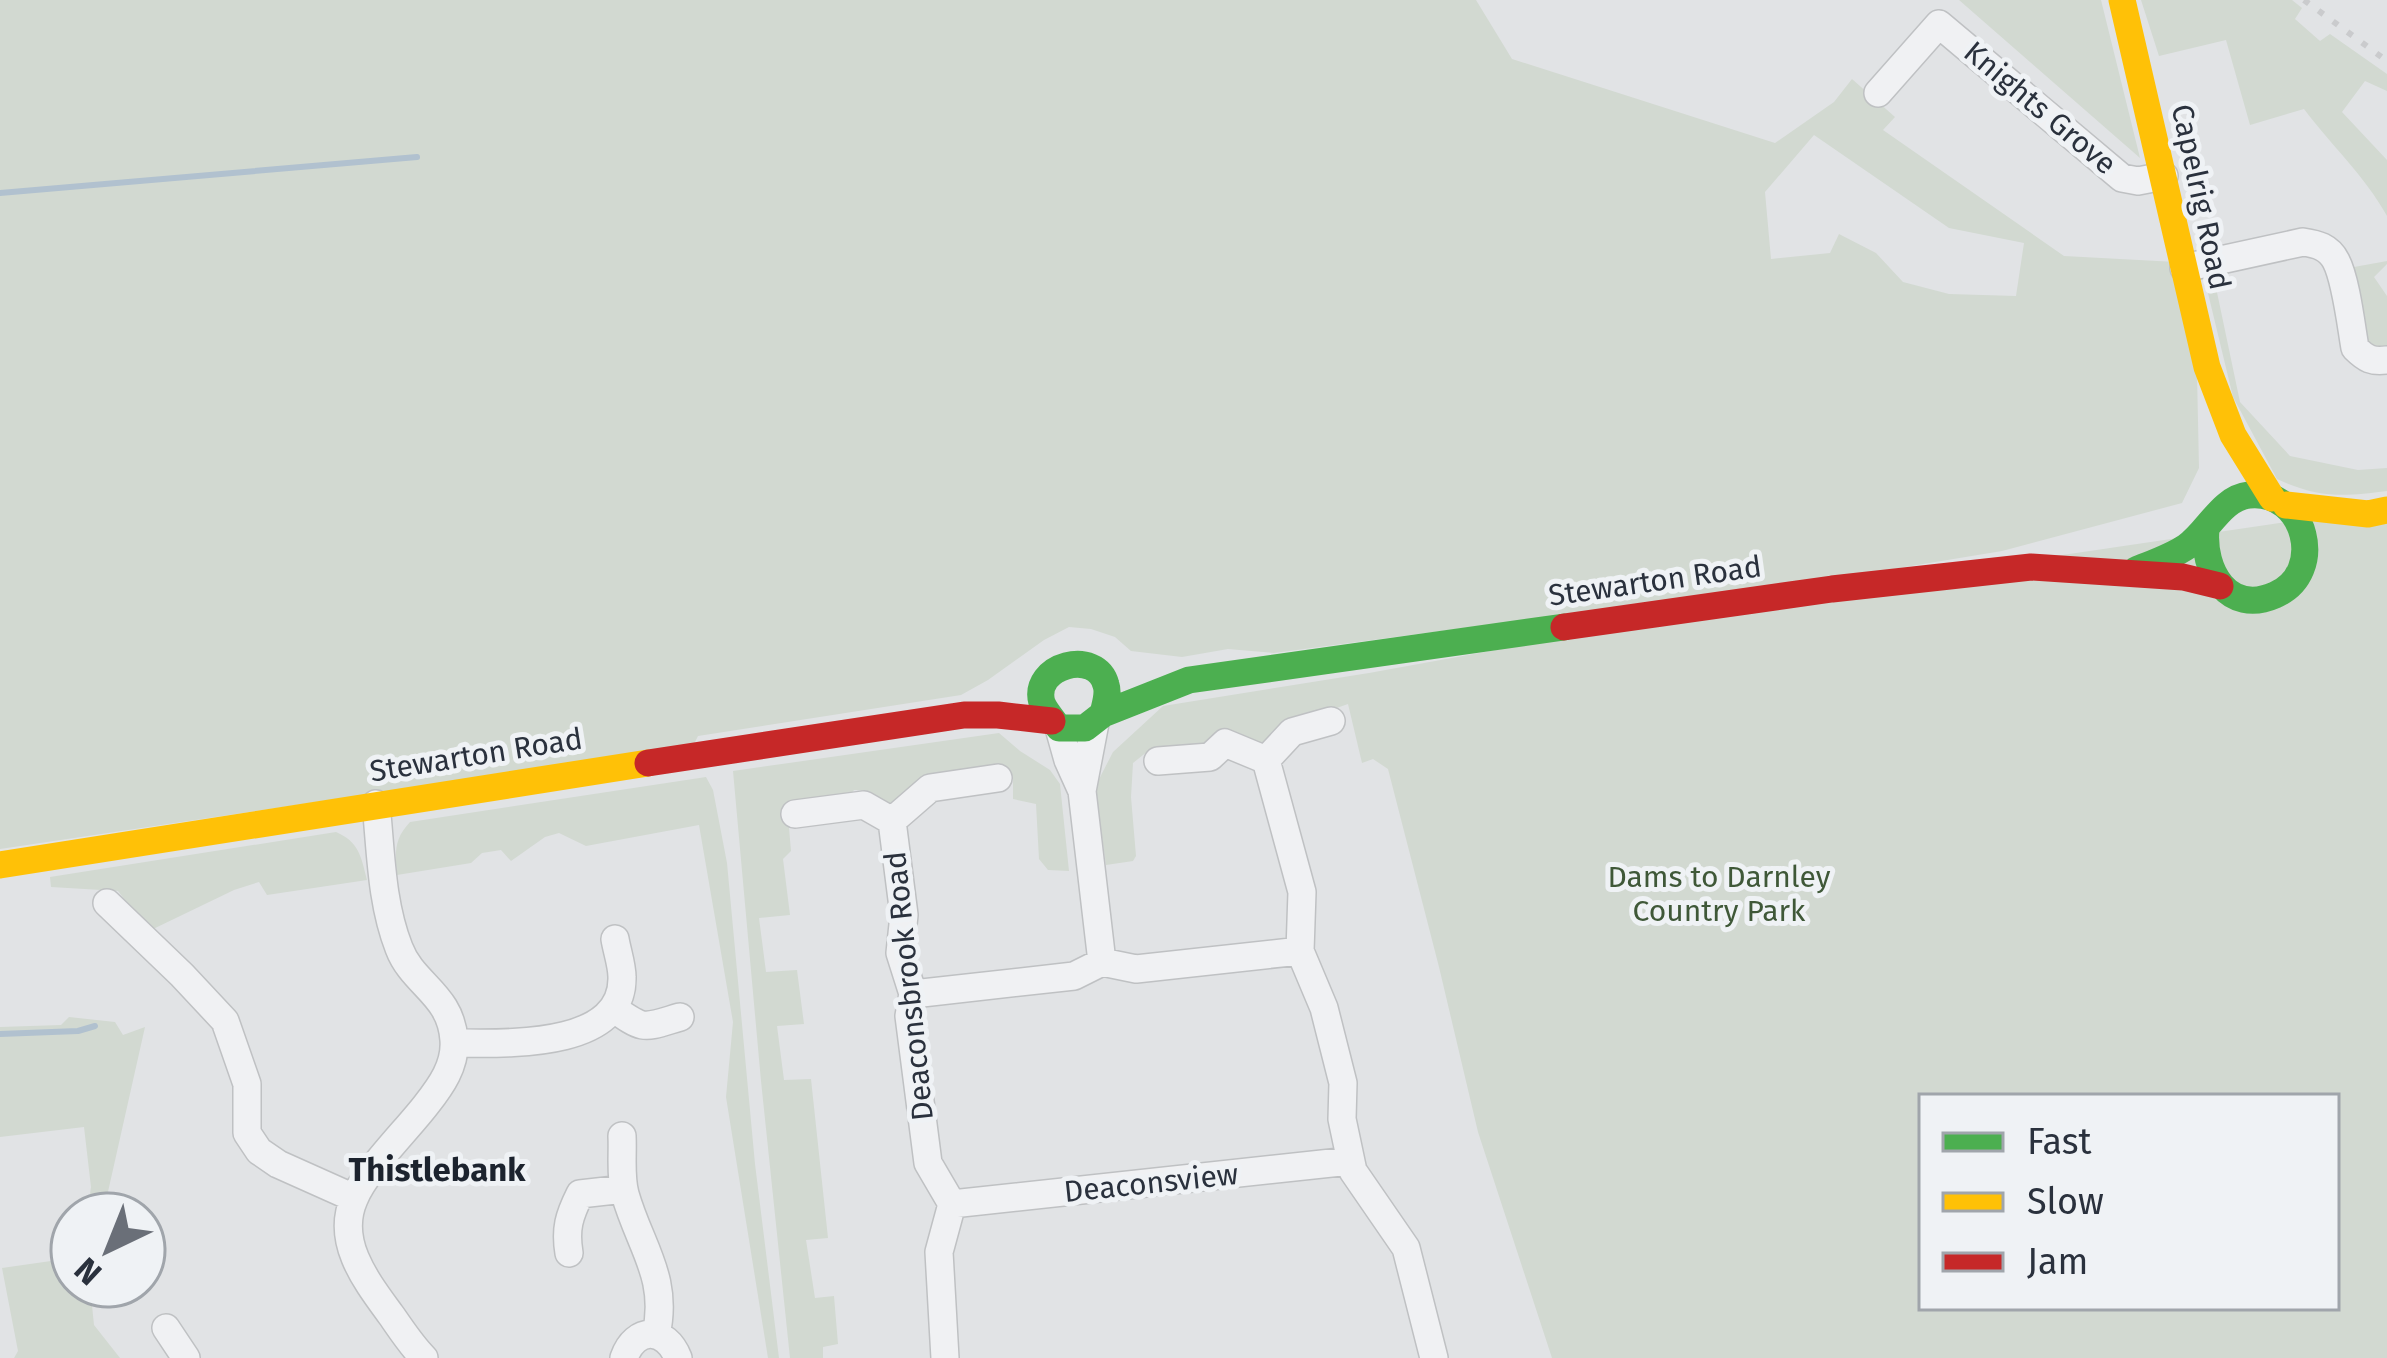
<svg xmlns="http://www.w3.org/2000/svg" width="2387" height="1358" font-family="'Fira Sans',sans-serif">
  <rect width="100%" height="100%" fill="#e1e3e5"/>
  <!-- green -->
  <path fill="#d2d9d1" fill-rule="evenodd" d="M 0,0 L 1476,0 L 1512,59 L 1775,143 L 1834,102 L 1852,79 L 1895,117 L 1883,130 L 2064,256 L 2176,262 L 2197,374 L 2199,468 L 2182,503 L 2002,551 L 1814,582 L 1274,653 L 1228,649 L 1182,657 L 1131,651 L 1115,637 L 1091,629 L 1069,627 L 1044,640 L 988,680 L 961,695 L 698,736 L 693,746 L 0,849 ZM 1814,135 L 1949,228 L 2024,243 L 2016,296 L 1949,294 L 1903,282 L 1876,253 L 1839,234 L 1830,253 L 1771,259 L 1765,192 Z
    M 1959,0 L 2101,0 L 2140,158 Z
    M 2141,0 L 2292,0 L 2302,8 L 2295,19 L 2320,41 L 2330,34 L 2387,74 L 2387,91 L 2365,81 L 2342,112 L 2387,160 L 2387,216 C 2365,176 2331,145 2304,109 L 2250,125 L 2226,40 L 2159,56 Z
    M 2387,261 L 2387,264 L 2374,277 L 2387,296 L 2387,350 L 2370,346 L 2363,337 L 2349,272 L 2354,267 Z
    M 2214,278 L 2240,402 L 2290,456 L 2358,470 L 2387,468 L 2387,491 C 2342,497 2319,498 2277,479 L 2233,397 L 2207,289 L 2210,281 Z
    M 2387,507 L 2387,1358 L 1552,1358 L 1478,1132 L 1439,967 L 1388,769 L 1373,759 L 1362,763 L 1348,704 L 1288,725 L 1262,746 L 1204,752 L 1148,751 L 1133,763 L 1131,797 L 1136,856 L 1133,861 L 1106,865 L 1095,787 L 1113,752 L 1163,706 L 1369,673 L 1832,589 ZM 1922,1097 L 2336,1097 L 2336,1307 L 1922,1307 Z
    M 999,733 L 1020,751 L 1050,770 L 1060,784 L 1069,871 L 1048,870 L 1039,859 L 1036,804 L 1013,799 L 1013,777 L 1006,768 L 930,776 L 894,804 C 880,802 868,789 854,790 L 845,802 L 808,807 L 799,799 L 791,805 L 788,816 L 791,851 L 783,859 L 790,915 L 759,918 L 766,972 L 797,970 L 804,1024 L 777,1026 L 784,1080 L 811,1079 L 828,1238 L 806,1240 L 815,1298 L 834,1296 L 838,1344 L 823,1347 L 823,1358 L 790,1358 L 761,1081 L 733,771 Z
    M 706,777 L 713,790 L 727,863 L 755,1164 L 779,1358 L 768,1358 L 726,1097 L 733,1022 L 699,825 L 586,846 L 559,833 L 545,837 L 511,861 L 501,850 L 482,853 L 471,863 L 397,875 C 395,852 394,839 410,822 Z
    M 336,832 C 359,842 361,856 367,880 L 267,895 L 259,882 L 234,890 L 149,931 L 118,891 L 51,887 L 50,877 Z
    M 69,1017 L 115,1022 L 123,1035 L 145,1027 L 103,1214 L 87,1214 L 91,1187 L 84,1127 L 0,1137 L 0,1027 L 61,1025 Z
    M 72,1258 L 72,1286 L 90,1286 L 94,1325 L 120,1358 L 14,1358 L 18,1351 L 2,1268 Z"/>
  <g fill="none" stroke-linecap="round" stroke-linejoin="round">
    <!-- stream -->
    <path stroke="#b1c1cf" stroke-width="6" d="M 0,193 L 417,157
      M 0,1034 L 78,1031 L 95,1026"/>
    <!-- street casing -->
    <g stroke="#bfc1c3" stroke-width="30">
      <path id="street" d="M 1878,93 L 1939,24 L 2122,178 L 2138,181 L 2164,176
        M 2184,268 L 2303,242 C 2317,244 2329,247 2336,261 C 2346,280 2351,325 2355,348 C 2366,359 2372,362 2387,360
        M 1059,728 L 1068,760 L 1082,791 L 1102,962
        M 1266,760 L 1292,732 L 1331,721
        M 1158,761 L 1210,757 L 1225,743 L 1266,760 L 1302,892 L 1300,951 L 1324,1008 L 1343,1083 L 1342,1119 L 1353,1171 L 1406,1248 L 1434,1358
        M 1082,791 L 1095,723
        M 376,804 C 381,852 381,902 399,948 C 413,985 451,994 454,1040 C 456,1065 441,1086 426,1105 C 406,1131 365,1171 354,1199 C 335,1242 367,1282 391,1315 C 401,1329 411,1345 424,1358
        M 795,814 L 864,805 L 892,821 L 904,915 L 900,953 L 913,994 L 909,1016 L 928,1163 L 952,1204 L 939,1252 L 945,1358
        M 892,821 L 930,788 L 998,778
        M 107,903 L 182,975 L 225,1021 L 247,1084 L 247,1133 L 259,1151 L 278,1164 L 354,1198
        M 913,994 L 1074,976 L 1102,962 L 1136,969 L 1300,951
        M 613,1008 C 645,1031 643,1028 680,1017
        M 455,1043 C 502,1043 624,1050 622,977 C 622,965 617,951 615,939
        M 622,1136 C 623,1154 620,1176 625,1194 C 640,1247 669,1277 656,1335
        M 952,1204 L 1350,1161
        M 569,1253 C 565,1229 569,1216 580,1194 L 624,1189
        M 166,1328 L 186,1358
        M 624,1358 C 635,1326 666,1327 678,1358"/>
    </g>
    <!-- street -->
    <use href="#street" stroke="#f0f1f3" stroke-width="27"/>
    <!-- fast -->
    <path stroke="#4caf50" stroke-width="27" d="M 2136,570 C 2153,563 2171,557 2186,547 C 2208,532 2221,498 2249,495 C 2306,489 2327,573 2275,595 C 2228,616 2202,570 2206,529
      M 1103,714 C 1105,704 1109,694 1106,685 C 1097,648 1031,665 1042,703 C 1045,711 1054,721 1059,728 L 1085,728 L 1103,714 L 1189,680 L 1564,627"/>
    <!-- slow -->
    <path stroke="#ffc107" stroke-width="27" d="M 2122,0 L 2207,367 L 2233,435 L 2272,498
      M 2286,505 L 2368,514 L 2387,510
      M 0,865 L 648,763"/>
    <!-- jam -->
    <path stroke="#c62828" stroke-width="27" d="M 1564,627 L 1832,589 L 2031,567 L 2183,577 L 2220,586
      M 648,763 L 964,715 L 998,715 L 1052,721"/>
    <!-- rail -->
    <path stroke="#cacbcd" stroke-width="6" stroke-dasharray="6 12" stroke-linecap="butt" d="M 2304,0 L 2387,61"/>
  </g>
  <g text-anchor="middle" stroke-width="10" stroke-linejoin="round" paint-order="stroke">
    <!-- street labels -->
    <g font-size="30" fill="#2a313d" stroke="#eff2f5">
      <text transform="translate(2040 108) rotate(40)" y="10">Knights Grove</text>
      <text transform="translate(2201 197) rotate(78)" y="10">Capelrig Road</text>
      <text transform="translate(1655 581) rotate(-8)" y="10">Stewarton Road</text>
      <text transform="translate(476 755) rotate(-9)" y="10">Stewarton Road</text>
      <text transform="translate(909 986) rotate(-96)" y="10">Deaconsbrook Road</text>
      <text transform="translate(1151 1183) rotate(-6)" y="10">Deaconsview</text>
    </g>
    <!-- park labels -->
    <g font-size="30" fill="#3f5838" stroke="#eff2f5">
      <text x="1719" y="887">Dams to Darnley<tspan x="1719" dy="34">Country Park</tspan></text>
    </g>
    <!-- neighbourhood labels -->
    <g font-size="33" font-weight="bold" fill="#1c232e" stroke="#eff2f5">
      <text x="437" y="1181">Thistlebank</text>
    </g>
  </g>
  <!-- legend -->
  <rect x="1919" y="1094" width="420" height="216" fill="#eff2f5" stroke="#a0a5ab" stroke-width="3"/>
  <rect x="1943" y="1133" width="60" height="18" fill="#4caf50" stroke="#a0a5ab" stroke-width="3"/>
  <text x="2027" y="1154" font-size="36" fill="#2a313d">Fast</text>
  <rect x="1943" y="1193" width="60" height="18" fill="#ffc107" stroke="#a0a5ab" stroke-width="3"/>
  <text x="2027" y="1214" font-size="36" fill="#2a313d">Slow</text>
  <rect x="1943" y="1253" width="60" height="18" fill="#c62828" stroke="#a0a5ab" stroke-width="3"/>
  <text x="2027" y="1274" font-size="36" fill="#2a313d">Jam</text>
  <!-- north arrow -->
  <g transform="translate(108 1250) rotate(223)"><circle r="57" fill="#eff2f5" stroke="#a0a5ab" stroke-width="3"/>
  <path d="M0-9L21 45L0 30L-21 45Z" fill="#6a6f78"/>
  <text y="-18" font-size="33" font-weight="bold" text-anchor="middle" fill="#2a313d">N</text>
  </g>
</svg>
